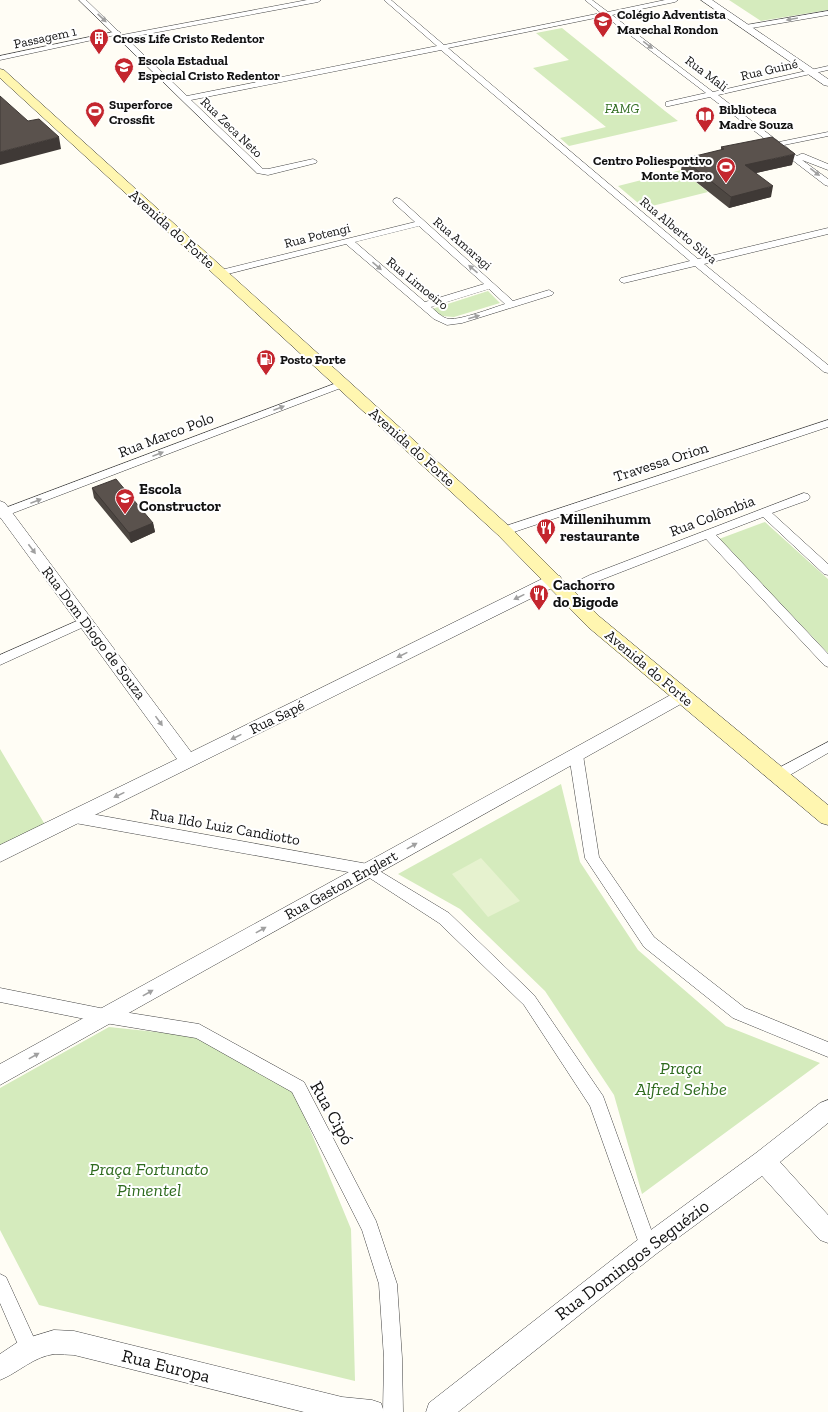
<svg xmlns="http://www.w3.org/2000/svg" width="828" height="1412" font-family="'Zilla Slab',serif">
  <rect width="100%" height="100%" fill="#fffdf5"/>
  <!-- green -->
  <path fill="#d5ebbd" d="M 729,0 L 828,0 L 828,10 L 761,21 Z
    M 562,28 L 665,111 L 678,121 L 569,146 L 560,138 L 606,127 L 533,68 L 569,60 L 536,33 Z
    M 681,170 L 708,192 L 644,208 L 618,186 Z
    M 488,291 L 500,303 L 454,317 L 441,316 L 432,309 Z
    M 765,522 L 828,579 L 828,653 L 719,539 Z
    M 0,749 L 47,828 L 0,850 Z
    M 561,784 L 580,862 L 638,950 L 726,1026 L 820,1063 L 642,1194 L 614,1095 L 545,991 L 460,909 L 398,874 Z
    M 109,1027 L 194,1036 L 294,1091 L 351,1229 L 355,1381 L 39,1305 L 0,1230 L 0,1088 Z"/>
  <!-- pitch -->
  <path fill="#e6f2cf" d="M 481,858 L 520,901 L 488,917 L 452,874 Z"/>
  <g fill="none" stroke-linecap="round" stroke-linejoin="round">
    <!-- pedestrian casing -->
    <g stroke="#444" stroke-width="1">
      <path id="pedestrian" d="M 118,31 L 121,33 L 120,34 L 0,60 L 0,56 Z"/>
    </g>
    <!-- minor casing -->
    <g stroke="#444" stroke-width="1">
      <path id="minor" d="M 79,0 L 86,0 L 122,35 L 307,0 L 321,0 L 318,2 L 126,38 L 187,96 L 437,46 L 384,0 L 391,0 L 444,45 L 601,13 L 585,0 L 592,0 L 608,12 L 665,0 L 678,0 L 675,2 L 612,15 L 713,92 L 828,66 L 828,70 L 718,95 L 779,142 L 828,132 L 828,136 L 784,145 L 797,156 L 801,154 L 804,154 L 828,164 L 828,170 L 802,160 L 828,179 L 828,186 L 825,185 L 710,97 L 669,106 L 666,106 L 666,102 L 706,93 L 605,16 L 448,48 L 698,259 L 828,228 L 828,234 L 704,264 L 828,365 L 828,373 L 824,372 L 695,266 L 624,283 L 621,282 L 619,280 L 621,278 L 690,261 L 441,50 L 191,100 L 263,169 L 268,169 L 313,159 L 317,161 L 316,163 L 268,175 L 257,173 Z
        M 828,11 L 828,15 L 746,29 L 742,27 L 746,25 Z
        M 397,198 L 400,199 L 513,301 L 549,290 L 554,293 L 552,295 L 462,323 L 447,325 L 434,319 L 346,244 L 220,276 L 215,273 L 217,271 L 415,222 L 394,203 L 393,201 L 394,199 ZM 419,226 L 484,284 L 425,302 L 355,242 ZM 489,289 L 505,304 C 492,308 461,320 449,319 C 442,318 436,311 431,307 Z
        M 342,381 L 347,384 L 346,386 L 0,518 L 0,510 Z
        M 828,420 L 828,427 L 508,534 L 500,534 L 498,531 L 500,528 Z
        M 804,493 L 808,494 L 810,497 L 808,500 L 772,513 L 828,564 L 828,575 L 824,574 L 763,517 L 716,535 L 828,654 L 828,667 L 824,665 L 706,539 L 598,581 L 569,595 L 565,596 L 561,595 L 559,592 L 561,589 L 590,575 Z
        M 86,617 L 90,618 L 92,621 L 90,624 L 0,665 L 0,655 Z
        M 828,742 L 828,753 L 783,779 L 778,780 L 773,779 L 771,775 L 773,771 Z
        M 576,750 L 581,751 L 583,755 L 599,857 L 654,937 L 745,1008 L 828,1042 L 828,1057 L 733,1018 L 644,947 L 585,858 L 569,755 L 571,751 Z
        M 75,811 L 368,864 L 449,913 L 534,995 L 603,1096 L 657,1246 L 654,1252 L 648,1255 L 642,1252 L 590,1106 L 524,1005 L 439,923 L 365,875 L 75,823 L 70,821 L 68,817 L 70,813 Z
        M 0,988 L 105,1009 L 199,1024 L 304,1082 L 376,1221 L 397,1284 L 402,1358 L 403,1412 L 383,1412 L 384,1358 L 379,1284 L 362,1230 L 292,1092 L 196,1038 L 105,1023 L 0,1002 Z
        M 0,1274 L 6,1277 L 39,1349 L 37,1356 L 30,1358 L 23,1356 L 0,1303 Z"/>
    </g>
    <!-- tertiary casing -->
    <g stroke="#444" stroke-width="1">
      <path id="tertiary" d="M 701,0 L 712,0 L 828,79 L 828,86 L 824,85 Z
        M 0,501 L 5,503 L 191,752 L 548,576 L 554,575 L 560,576 L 562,580 L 560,584 L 0,862 L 0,845 L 177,759 L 0,517 Z
        M 682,690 L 688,692 L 690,696 L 688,700 L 0,1085 L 0,1064 L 676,692 Z
        M 828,1100 L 828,1123 L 780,1162 L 828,1215 L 828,1243 L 820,1240 L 762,1176 L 656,1254 L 458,1412 L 426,1412 L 429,1403 L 640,1238 L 756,1153 L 820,1103 Z
        M 54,1330 L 74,1331 L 342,1397 L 372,1400 L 381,1403 L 384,1412 L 304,1412 L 74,1355 C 68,1355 61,1354 55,1354 C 34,1356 18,1373 0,1380 L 0,1354 L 21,1340 Z"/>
    </g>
    <!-- secondary casing -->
    <g stroke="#333" stroke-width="1">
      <path id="secondary" d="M 0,69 L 4,70 L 510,527 L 600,617 L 828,805 L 828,825 L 821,823 L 588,627 L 498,535 L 0,78 Z"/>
    </g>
    <!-- pedestrian -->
    <use href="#pedestrian" fill="#fff" fill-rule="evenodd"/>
    <!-- minor -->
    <use href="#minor" fill="#fff" fill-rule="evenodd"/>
    <!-- tertiary -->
    <use href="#tertiary" fill="#fff" fill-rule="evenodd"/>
    <!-- secondary -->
    <use href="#secondary" fill="#fff6b0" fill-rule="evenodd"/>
  </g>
  <!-- wall -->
  <path fill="#4d4742" d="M 721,147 L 792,165 L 756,173 L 771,197 L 729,208 L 681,170 L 683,159 L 721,150 Z
    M 92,488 L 153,523 L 155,532 L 131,543 L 94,498 Z"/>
  <!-- shaded-wall -->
  <path fill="#3f3936" d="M 59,137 L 61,149 L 0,165 L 0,152 Z
    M 795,154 L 792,165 L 742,176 L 745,165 Z
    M 773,186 L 771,197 L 729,208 L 731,197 Z
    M 153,523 L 155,532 L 131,543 L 129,533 Z"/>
  <!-- building -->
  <path fill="#5a524d" stroke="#3f3936" d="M 0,96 L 28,121 L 39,119 L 59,137 L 0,152 Z
    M 772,137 L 795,154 L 745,165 L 773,186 L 731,197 L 683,159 L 724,149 L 721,147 Z
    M 116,479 L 153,523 L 129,533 L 92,488 Z"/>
  <!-- one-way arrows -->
  <defs><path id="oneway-solid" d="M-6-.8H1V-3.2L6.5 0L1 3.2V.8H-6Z"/></defs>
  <g fill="#a0a0a0">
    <use href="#oneway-solid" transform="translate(102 18) rotate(43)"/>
    <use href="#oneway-solid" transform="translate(792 19) rotate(170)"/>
    <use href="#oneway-solid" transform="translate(648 45) rotate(37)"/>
    <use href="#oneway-solid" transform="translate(815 172) rotate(38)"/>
    <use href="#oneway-solid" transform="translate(377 266) rotate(41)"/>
    <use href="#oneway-solid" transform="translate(473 269) rotate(-139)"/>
    <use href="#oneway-solid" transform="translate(474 317) rotate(-16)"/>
    <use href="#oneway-solid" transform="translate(279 408) rotate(-21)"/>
    <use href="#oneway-solid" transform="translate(158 454) rotate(-21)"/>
    <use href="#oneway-solid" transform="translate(36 501) rotate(-21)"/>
    <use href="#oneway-solid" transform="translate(32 549) rotate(53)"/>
    <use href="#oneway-solid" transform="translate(519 597) rotate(154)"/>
    <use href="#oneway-solid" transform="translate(402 655) rotate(154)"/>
    <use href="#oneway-solid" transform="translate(159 721) rotate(54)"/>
    <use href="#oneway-solid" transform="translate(236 737) rotate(154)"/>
    <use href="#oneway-solid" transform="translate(119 795) rotate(154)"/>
    <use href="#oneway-solid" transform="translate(412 846) rotate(-29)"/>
    <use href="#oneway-solid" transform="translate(261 930) rotate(-29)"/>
    <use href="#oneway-solid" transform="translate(148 993) rotate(-29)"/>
    <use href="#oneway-solid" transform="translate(34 1056) rotate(-29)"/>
  </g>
  <!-- icons -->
  <defs>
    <g id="school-pin" transform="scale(1)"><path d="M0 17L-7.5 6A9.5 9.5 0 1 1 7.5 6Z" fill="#c4262e" stroke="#fff"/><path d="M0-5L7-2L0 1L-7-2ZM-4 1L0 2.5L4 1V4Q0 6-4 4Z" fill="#fff"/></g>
    <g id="building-pin" transform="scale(1)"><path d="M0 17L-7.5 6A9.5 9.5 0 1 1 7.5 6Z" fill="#c4262e" stroke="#fff"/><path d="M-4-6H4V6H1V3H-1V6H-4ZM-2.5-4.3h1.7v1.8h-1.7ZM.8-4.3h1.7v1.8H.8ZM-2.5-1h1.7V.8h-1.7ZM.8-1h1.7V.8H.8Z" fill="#fff"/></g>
    <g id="stadium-pin" transform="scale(1)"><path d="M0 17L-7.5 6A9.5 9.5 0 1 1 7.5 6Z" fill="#c4262e" stroke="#fff"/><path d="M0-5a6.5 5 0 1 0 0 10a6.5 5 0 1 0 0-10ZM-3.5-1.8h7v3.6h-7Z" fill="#fff"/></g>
    <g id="library-pin" transform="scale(1)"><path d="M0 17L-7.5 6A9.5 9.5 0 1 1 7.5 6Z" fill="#c4262e" stroke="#fff"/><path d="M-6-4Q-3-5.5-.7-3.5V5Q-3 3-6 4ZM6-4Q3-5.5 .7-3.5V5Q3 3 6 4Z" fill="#fff"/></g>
    <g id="fuel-pin" transform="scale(1)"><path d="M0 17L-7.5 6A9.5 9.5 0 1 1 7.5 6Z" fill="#c4262e" stroke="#fff"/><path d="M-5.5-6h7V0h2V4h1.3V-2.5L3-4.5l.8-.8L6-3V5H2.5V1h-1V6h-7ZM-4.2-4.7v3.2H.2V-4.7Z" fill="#fff"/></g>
    <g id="restaurant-pin" transform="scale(1)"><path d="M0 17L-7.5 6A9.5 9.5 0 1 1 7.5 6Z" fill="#c4262e" stroke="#fff"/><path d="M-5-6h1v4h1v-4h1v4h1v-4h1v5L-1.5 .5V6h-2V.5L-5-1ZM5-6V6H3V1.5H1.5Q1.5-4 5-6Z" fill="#fff"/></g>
  </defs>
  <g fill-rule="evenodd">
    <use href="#school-pin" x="603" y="21"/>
    <use href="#building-pin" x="99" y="38"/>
    <use href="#school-pin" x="124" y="67"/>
    <use href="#stadium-pin" x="95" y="111"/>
    <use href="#library-pin" x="705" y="116"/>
    <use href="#stadium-pin" x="726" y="167"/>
    <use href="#fuel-pin" x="266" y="359"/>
    <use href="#school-pin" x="125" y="498"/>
    <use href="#restaurant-pin" x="546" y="528"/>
    <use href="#restaurant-pin" x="539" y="594"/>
  </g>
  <g text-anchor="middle" stroke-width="4" stroke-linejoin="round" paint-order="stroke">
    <!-- far-poi labels -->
    <g font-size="13" font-weight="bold" fill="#111" stroke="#fff" text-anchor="start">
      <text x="617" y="19">Colégio Adventista<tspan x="617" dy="15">Marechal Rondon</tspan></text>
      <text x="113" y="43">Cross Life Cristo Redentor</text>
      <text x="138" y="65">Escola Estadual<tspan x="138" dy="15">Especial Cristo Redentor</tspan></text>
      <text x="109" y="109">Superforce<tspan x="109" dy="15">Crossfit</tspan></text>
      <text x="719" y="114">Biblioteca<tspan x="719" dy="15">Madre Souza</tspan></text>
      <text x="712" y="165" text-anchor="end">Centro Poliesportivo<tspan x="712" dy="15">Monte Moro</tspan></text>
      <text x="280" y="364">Posto Forte</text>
    </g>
    <!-- far-street labels -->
    <g font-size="13" fill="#111" stroke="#fff">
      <text transform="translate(45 37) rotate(-12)" y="5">Passagem 1</text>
      <text transform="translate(769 69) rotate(-13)" y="5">Rua Guiné</text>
      <text transform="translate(707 73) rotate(37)" y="5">Rua Mali</text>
      <text transform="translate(232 127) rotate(44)" y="5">Rua Zeca Neto</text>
      <text transform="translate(679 230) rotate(40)" y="5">Rua Alberto Silva</text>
      <text transform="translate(317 235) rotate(-14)" y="5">Rua Potengi</text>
      <text transform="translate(463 243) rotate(41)" y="5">Rua Amaragi</text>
      <text transform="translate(418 283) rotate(39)" y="5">Rua Limoeiro</text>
    </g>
    <!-- far-park labels -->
    <g font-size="13" font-style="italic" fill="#2f6b1f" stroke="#fff">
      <text x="622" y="113">FAMG</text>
    </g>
    <!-- street labels -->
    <g font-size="15" fill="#111" stroke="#fff">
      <text transform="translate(172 229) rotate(42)" y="5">Avenida do Forte</text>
      <text transform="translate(166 435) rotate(-21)" y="5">Rua Marco Polo</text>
      <text transform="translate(412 447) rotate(42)" y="5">Avenida do Forte</text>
      <text transform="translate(661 462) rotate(-18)" y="5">Travessa Orion</text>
      <text transform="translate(712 516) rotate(-21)" y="5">Rua Colômbia</text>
      <text transform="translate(94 633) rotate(53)" y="5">Rua Dom Diogo de Souza</text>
      <text transform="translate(649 668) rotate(40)" y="5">Avenida do Forte</text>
      <text transform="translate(277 717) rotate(-26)" y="5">Rua Sapé</text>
      <text transform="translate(225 827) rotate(10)" y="5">Rua Ildo Luiz Candiotto</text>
      <text transform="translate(341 885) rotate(-29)" y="5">Rua Gaston Englert</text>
    </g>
    <!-- poi labels -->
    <g font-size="15" font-weight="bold" fill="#111" stroke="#fff" text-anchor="start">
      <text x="139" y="494">Escola<tspan x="139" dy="17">Constructor</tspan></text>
      <text x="560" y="524">Millenihumm<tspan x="560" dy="17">restaurante</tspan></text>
      <text x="553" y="590">Cachorro<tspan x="553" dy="17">do Bigode</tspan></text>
    </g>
    <!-- near-park labels -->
    <g font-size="18" font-style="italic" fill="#2f6b1f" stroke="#fff">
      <text x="681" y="1074">Praça<tspan x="681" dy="21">Alfred Sehbe</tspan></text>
      <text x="149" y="1175">Praça Fortunato<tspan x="149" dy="21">Pimentel</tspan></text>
    </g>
    <!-- near-street labels -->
    <g font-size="18" fill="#111" stroke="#fff">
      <text transform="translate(332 1113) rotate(61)" y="6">Rua Cipó</text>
      <text transform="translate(632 1260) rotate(-37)" y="6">Rua Domingos Seguézio</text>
      <text transform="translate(166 1366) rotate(14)" y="6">Rua Europa</text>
    </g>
  </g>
</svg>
